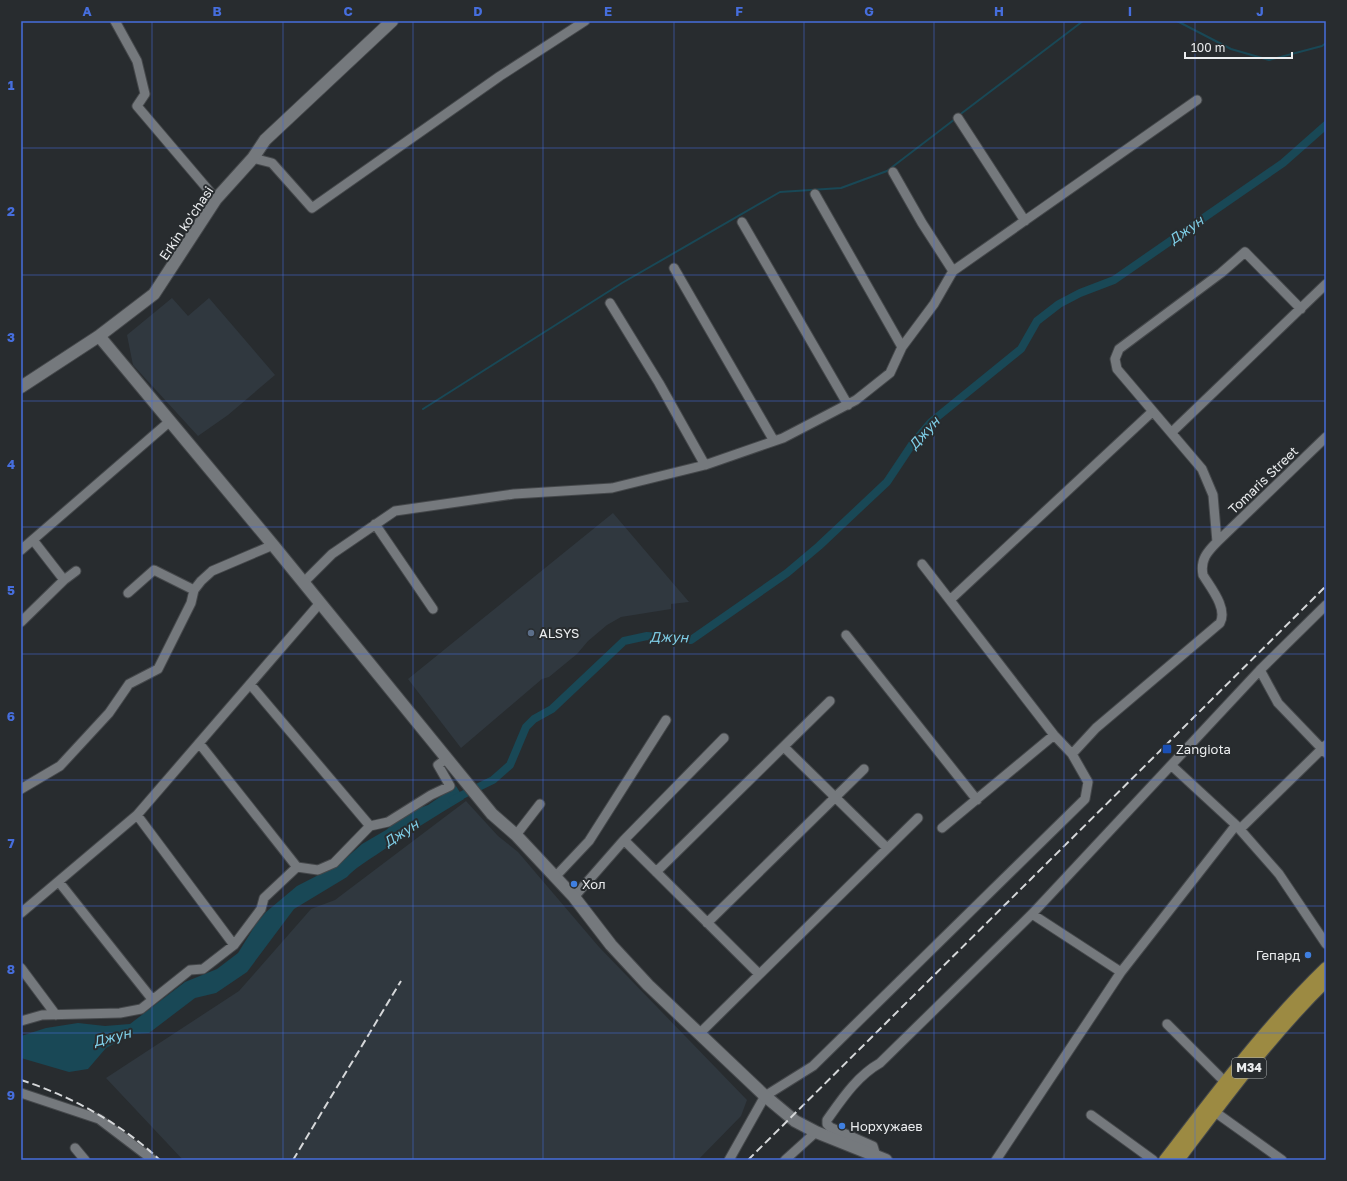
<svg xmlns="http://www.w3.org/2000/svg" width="1347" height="1181" font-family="'Golos Text',sans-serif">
  <rect width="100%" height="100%" fill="#282c2f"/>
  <!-- built -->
  <path fill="#30383f" d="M 172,298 L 188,316 L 209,298 L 275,375 L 228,415 L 198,436 L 133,365 L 127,335 Z
    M 613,513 L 689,602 L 671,604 L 671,609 L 621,617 L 607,625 L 588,641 L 577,654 L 549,677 L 542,679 L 461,748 L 408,679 Z
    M 466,801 L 498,836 L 518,852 L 599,947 L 747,1100 L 741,1116 L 698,1160 L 183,1160 L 106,1078 L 239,991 L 311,909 L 335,900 Z"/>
  <!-- water -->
  <path fill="#194856" d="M 456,786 L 464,799 C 434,817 405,835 376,855 C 367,861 354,869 347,877 L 294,909 L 247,972 L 216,993 L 195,998 L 149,1033 L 132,1034 L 106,1048 L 88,1069 L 69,1072 L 21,1058 L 21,1036 L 46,1028 L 78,1023 L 105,1026 L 130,1024 L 185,982 L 217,969 L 238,953 L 256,924 L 266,912 L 297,886 L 338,865 L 362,844 L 386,830 L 408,812 L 428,805 Z"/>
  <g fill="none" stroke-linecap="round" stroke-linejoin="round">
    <!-- stream -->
    <path stroke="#194856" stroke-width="2" d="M 1177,21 L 1231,49 L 1269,60 L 1322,46 L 1326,43
      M 958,116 L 1083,21
      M 423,409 L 622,283 L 780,192 L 841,188 L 887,171 L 955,119"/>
    <!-- canal -->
    <path stroke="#194856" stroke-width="8" d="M 452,800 L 493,780 L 510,765 L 526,727 L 534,719 L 552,709 L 624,641 L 647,636 L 691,640 L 787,573 L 819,546 L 887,482 L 913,443 L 931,422 L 1021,349 L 1037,321 L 1059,304 L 1080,293 L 1114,280 L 1283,163 L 1326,125"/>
    <!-- street casing -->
    <g stroke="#45484b" stroke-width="11">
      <path id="street" d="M 115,21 L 137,61 L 145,94 L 137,106 L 216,199
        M 958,118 L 1025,221
        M 253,158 L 272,163 L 312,208 L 500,76 L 585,21
        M 893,172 L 922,223 L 953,271
        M 815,194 L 902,347
        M 742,222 L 848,405
        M 674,268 L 774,441
        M 610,303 L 659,383 L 705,465
        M 1172,432 L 1326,284
        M 375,524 L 433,609
        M 33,540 L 64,580
        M 1217,542 L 1326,437
        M 21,550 L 169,422
        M 304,582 L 332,554 L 395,511 L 514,494 L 612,488 L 705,465 L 783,438 L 856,400 L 890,373 L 902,347 L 934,304 L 953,271 L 1197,100
        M 128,593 L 154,570 L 194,590
        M 951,599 L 1152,412
        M 21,622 L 64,580 L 76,571
        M 846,635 L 977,800
        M 1260,670 L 1278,703 L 1326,753
        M 250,684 L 370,826
        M 199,743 L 297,867 L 318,870 L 334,863 L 370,826 L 388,822 L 431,795 L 450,786 L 438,765 L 446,759
        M 784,747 L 887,848
        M 1072,754 L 1096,728 L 1220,623 C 1228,608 1210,587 1203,575 C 1200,560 1207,552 1217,542 L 1213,495 L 1202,469 L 1117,369 L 1115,359 L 1119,349 L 1221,273 L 1245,252 L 1301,309
        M 1172,766 L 1236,825 L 1279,874 L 1326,944
        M 21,789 L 60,766 L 109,713 L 129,684 L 158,669 L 191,603 L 194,590 L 201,581 L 212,571 L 273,545
        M 137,815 L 234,945
        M 942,828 L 1054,735
        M 1240,829 L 1326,745
        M 516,835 L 540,804
        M 624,840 L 759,974
        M 656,872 L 830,701
        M 555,877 L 589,841 L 666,720
        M 59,882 L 152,999
        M 574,897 L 624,840 L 724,738
        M 21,913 L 137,815 L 320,603
        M 1032,914 L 1121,972
        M 707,923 L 864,769
        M 21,968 L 56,1015
        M 21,1021 L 42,1015 L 120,1013 L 141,1009 L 190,970 L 203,969 L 234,945 L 261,909 L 264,898 L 297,867
        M 1167,1024 L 1225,1082
        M 699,1034 L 918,818
        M 21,1093 L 99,1119 L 153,1160
        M 1215,1112 L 1282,1160
        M 1091,1115 L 1153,1160
        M 75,1148 L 85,1160
        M 729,1160 L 765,1096 L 813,1066 L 1085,799 L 1088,782 L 1072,754 L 1054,735 L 922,564
        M 785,1160 L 816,1132
        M 874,1160 L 876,1156 L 873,1146 L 830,1127 L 827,1124 L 827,1120 C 842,1099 857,1076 880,1063 L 1032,914 L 1260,670 L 1326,605
        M 996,1160 L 1121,972 L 1236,825"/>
    </g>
    <!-- secondary casing -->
    <g stroke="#45484b" stroke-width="14">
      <path id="secondary" d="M 99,336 L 273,545 L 492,814 L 516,835 L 574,897 L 611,945 L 648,985 L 765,1096 L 795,1121 L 816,1132 L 886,1160
        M 21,387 L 99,336 L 154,294 L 216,199 L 253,158 L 265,140 L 392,21"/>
    </g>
    <!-- primary casing -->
    <g stroke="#45484b" stroke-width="14">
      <path id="primary" d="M 1165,1160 C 1216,1094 1266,1026 1326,968
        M 1178,1160 C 1225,1098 1271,1035 1326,981"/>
    </g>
    <!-- street -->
    <use href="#street" stroke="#75797d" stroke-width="9"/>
    <!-- secondary -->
    <use href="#secondary" stroke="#75797d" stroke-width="12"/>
    <!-- primary -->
    <use href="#primary" stroke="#9c8a42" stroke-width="12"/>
    <!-- rail -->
    <path stroke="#d5d7d9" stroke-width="2" stroke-dasharray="8 4" stroke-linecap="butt" d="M 21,1080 C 73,1097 120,1123 160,1160
      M 293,1160 L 401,981
      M 748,1160 L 1326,586"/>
  </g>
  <!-- grid -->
  <path fill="none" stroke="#466edd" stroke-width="1" stroke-opacity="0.55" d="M 152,21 L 152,1160M 283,21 L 283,1160M 413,21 L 413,1160M 543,21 L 543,1160M 674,21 L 674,1160M 804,21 L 804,1160M 934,21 L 934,1160M 1064,21 L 1064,1160M 1195,21 L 1195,1160M 21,148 L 1326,148M 21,275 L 1326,275M 21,401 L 1326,401M 21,527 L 1326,527M 21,654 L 1326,654M 21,780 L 1326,780M 21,906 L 1326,906M 21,1033 L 1326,1033"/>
  <!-- markers -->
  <circle fill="#5c6f8a" stroke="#282c2f" stroke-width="1.5" cx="531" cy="633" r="4"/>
  <rect fill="#1a4fb4" stroke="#282c2f" stroke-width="1.5" x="1162" y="744" width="10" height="10" rx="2"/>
  <g fill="#3f7fe0" stroke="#282c2f" stroke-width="1.5">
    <circle cx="574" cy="884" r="4"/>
    <circle cx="1308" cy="955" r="4"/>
    <circle cx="842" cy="1126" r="4"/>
  </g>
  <g text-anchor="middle" stroke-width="4" stroke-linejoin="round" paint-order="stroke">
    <!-- shield labels -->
    <rect fill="#282c2f" stroke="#b0b3b5" stroke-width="1" x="1232" y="1058" width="34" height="20" rx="3"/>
    <g font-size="12" font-weight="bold" fill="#ebedef">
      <text x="1249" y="1072">M34</text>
    </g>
    <!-- street labels -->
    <g font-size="13" fill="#ebedef" stroke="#282c2f">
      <text transform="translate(186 223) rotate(-56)" y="5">Erkin ko'chasi</text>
      <text transform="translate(1263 480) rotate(-44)" y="5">Tomaris Street</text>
    </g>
    <!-- poi labels -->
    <g font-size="13" fill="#ebedef" stroke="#282c2f" text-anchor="start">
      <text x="539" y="638">ALSYS</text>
      <text x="1176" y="754">Zangiota</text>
      <text x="582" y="889">Хол</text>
      <text x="1300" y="960" text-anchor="end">Гепард</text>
      <text x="850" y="1131">Норхужаев</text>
    </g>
    <!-- water labels -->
    <g font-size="14" font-style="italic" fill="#7fcee7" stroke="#282c2f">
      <text transform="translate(1186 230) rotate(-35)" y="5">Джун</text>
      <text transform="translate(924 433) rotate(-48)" y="5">Джун</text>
      <text transform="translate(669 637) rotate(1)" y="5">Джун</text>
      <text transform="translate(401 833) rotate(-33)" y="5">Джун</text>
      <text transform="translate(112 1037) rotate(-14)" y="5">Джун</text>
    </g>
  </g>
  <!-- border -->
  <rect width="1347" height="1181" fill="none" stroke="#282c2f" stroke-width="44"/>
  <!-- scale -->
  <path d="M1185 52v6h107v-6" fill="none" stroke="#ebedef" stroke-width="2"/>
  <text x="1191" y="52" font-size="12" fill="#ebedef" stroke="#282c2f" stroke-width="3" paint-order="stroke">100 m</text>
  <rect x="22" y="22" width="1303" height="1137" fill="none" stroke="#466edd" stroke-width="1.5"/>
  <g font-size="13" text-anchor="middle" font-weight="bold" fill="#466edd">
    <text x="87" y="16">A</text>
    <text x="217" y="16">B</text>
    <text x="348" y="16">C</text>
    <text x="478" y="16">D</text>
    <text x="608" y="16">E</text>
    <text x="739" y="16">F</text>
    <text x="869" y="16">G</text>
    <text x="999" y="16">H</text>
    <text x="1130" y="16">I</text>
    <text x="1260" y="16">J</text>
    <text x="11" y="90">1</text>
    <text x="11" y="216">2</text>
    <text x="11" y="342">3</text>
    <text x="11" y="469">4</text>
    <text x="11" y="595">5</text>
    <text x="11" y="721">6</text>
    <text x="11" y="848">7</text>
    <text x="11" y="974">8</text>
    <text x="11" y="1100">9</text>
  </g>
</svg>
